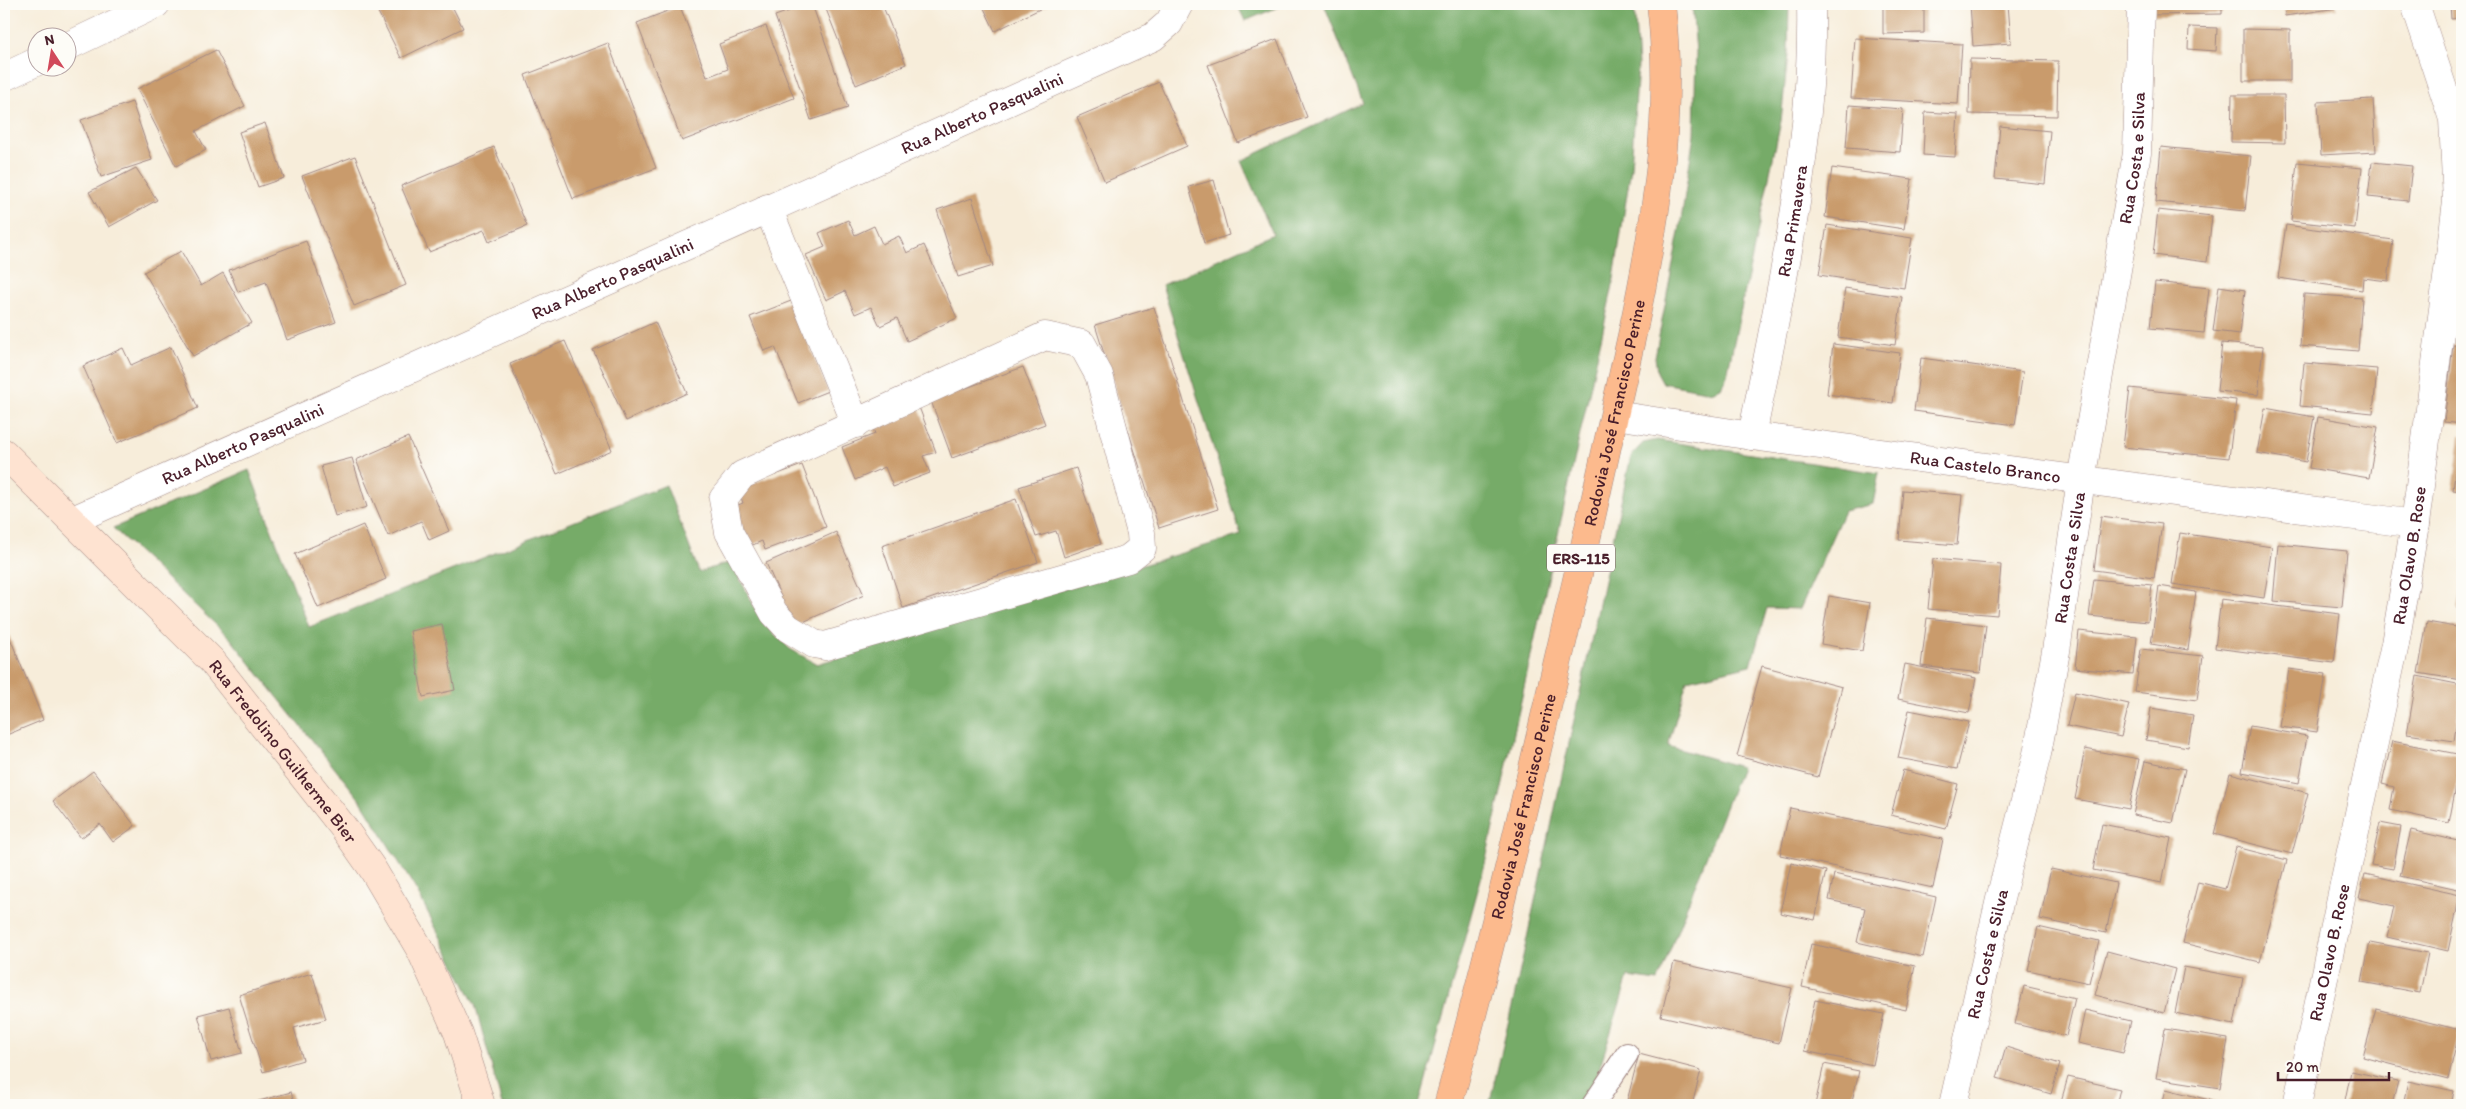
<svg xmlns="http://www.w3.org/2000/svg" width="2466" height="1109" font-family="Itim,sans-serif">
  <rect width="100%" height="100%" fill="#fdfcf7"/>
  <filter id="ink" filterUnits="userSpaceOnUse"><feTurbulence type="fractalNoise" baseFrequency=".02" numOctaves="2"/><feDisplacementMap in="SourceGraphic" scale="10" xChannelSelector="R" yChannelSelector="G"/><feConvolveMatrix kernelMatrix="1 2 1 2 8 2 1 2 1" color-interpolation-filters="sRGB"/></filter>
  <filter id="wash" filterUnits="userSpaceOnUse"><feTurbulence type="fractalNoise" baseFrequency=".0096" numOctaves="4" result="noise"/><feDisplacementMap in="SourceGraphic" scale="20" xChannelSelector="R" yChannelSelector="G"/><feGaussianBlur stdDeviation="1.12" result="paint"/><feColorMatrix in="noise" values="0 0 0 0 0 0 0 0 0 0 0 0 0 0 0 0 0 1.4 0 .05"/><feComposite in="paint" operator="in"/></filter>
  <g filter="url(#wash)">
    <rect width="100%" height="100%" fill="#f7edda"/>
    <!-- forest -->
    <path fill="#76ab68" stroke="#60654a" d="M 1237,4 L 1286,4 L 1245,21 Z
      M 1324,4 L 1634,4 L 1638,65 L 1631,168 L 1613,285 L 1485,864 L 1419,1105 L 502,1105 L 475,1005 L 418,893 L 361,801 L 230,638 L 113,528 L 249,470 L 309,627 L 666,485 L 699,572 L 731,562 L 763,623 L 790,649 L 817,664 L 1241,535 L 1162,285 L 1273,234 L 1241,161 L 1363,103 Z
      M 1692,4 L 1789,4 L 1788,54 L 1781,121 L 1727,375 L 1721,388 L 1711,392 L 1663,383 L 1657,372 L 1655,357 L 1680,227 L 1694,134 L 1696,52 Z
      M 1657,440 L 1879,473 L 1873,504 L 1844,511 L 1800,609 L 1767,608 L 1751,665 L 1687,680 L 1668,746 L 1741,767 L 1658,981 L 1628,977 L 1588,1105 L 1489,1105 L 1514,998 L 1631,456 L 1643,443 Z"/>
    <g id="blocks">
      <!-- building -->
      <path fill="#c99b6c" d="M 374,4 L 451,4 L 463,28 L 401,58 Z
        M 809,4 L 812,4 L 848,108 L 811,120 L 775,16 Z
        M 824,4 L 882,4 L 906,64 L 856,85 Z
        M 982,4 L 1050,4 L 995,31 Z
        M 1883,4 L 1924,4 L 1924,33 L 1883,34 Z
        M 1970,4 L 2008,4 L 2011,43 L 1973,46 Z
        M 2149,4 L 2222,4 L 2222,14 L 2149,15 Z
        M 2284,4 L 2336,4 L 2337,8 L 2285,16 Z
        M 2450,4 L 2462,4 L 2462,18 L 2451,19 Z
        M 680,6 L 707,77 L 728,69 L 719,44 L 766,26 L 794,98 L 682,141 L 637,23 Z
        M 2189,27 L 2217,28 L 2216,51 L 2188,49 Z
        M 2243,29 L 2290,30 L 2290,81 L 2243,81 Z
        M 1855,38 L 1962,44 L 1958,104 L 1851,98 Z
        M 1277,39 L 1307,117 L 1238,143 L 1208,65 Z
        M 608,43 L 656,168 L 573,199 L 525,75 Z
        M 216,50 L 245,106 L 196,131 L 206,150 L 176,166 L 137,89 Z
        M 1970,59 L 2058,61 L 2057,116 L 1969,114 Z
        M 1159,82 L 1187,146 L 1105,182 L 1077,117 Z
        M 2232,95 L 2284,95 L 2285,143 L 2231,142 Z
        M 2373,99 L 2376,152 L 2321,155 L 2318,102 Z
        M 132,102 L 152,160 L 101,177 L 81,120 Z
        M 1849,105 L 1903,109 L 1900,152 L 1846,148 Z
        M 1925,112 L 1958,114 L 1955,157 L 1923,155 Z
        M 265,123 L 284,178 L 258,187 L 239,132 Z
        M 2000,126 L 2050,131 L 2045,184 L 1995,179 Z
        M 494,147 L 527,226 L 489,242 L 484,230 L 429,252 L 401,186 Z
        M 2161,147 L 2251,156 L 2245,211 L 2156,202 Z
        M 355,156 L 406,285 L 354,306 L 302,176 Z
        M 2297,162 L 2362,168 L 2355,228 L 2291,221 Z
        M 2372,162 L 2412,166 L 2408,201 L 2368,197 Z
        M 136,168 L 157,200 L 109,227 L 89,192 Z
        M 1832,168 L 1912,179 L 1904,229 L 1825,217 Z
        M 1214,180 L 1229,235 L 1204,243 L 1189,187 Z
        M 972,198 L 993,266 L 958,277 L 937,210 Z
        M 2158,210 L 2212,216 L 2207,262 L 2153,255 Z
        M 848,220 L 855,235 L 874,226 L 882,244 L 899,236 L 907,253 L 924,245 L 957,318 L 907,341 L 897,318 L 880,326 L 871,307 L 855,314 L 845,291 L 826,300 L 806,255 L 825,247 L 819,233 Z
        M 1827,225 L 1912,238 L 1904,288 L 1819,275 Z
        M 2286,225 L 2393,240 L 2388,281 L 2363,278 L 2362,290 L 2278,278 Z
        M 306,241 L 336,322 L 287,340 L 266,282 L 238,292 L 229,270 Z
        M 181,251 L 201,286 L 223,273 L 252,323 L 193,356 L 144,272 Z
        M 2155,282 L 2209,288 L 2204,333 L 2150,328 Z
        M 2219,286 L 2245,290 L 2240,334 L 2213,331 Z
        M 1845,288 L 1902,297 L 1895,345 L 1838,337 Z
        M 2304,294 L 2362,298 L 2358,351 L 2300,346 Z
        M 791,301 L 828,391 L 798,403 L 775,347 L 764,351 L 750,317 Z
        M 1154,307 L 1218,509 L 1159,528 L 1095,325 Z
        M 655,322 L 687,393 L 626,421 L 593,350 Z
        M 565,341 L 612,450 L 557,474 L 510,364 Z
        M 2222,343 L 2263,347 L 2258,395 L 2217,391 Z
        M 1833,344 L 1900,353 L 1893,403 L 1827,394 Z
        M 2453,345 L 2462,346 L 2462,424 L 2444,422 Z
        M 171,347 L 198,408 L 117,443 L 83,366 L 123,348 L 131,365 Z
        M 1921,358 L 2023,372 L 2015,425 L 1914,411 Z
        M 2304,363 L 2377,369 L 2373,413 L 2300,406 Z
        M 1023,367 L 1045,424 L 952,458 L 931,401 Z
        M 2130,388 L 2236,400 L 2229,458 L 2123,447 Z
        M 919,407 L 936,452 L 923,456 L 930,473 L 893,487 L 885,467 L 855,480 L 842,447 L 875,434 L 872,425 Z
        M 2265,408 L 2314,417 L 2306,462 L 2257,453 Z
        M 2318,417 L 2378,427 L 2369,478 L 2309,468 Z
        M 2460,435 L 2462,435 L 2462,491 L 2453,490 Z
        M 408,437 L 449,531 L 429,540 L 421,521 L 388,536 L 356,460 Z
        M 352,458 L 367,507 L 335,516 L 321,466 Z
        M 802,465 L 826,527 L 765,550 L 762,541 L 748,547 L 733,507 L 743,503 L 738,489 Z
        M 1076,468 L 1101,544 L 1064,557 L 1056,531 L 1036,537 L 1019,487 Z
        M 1903,490 L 1962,495 L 1957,545 L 1899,540 Z
        M 1016,499 L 1038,562 L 903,608 L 882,546 Z
        M 2101,516 L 2162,524 L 2154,578 L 2094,570 Z
        M 363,525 L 386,579 L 318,608 L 295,554 Z
        M 836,532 L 864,595 L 794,626 L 766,563 Z
        M 2180,533 L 2272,547 L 2264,598 L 2172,584 Z
        M 2278,544 L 2347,551 L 2342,607 L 2273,601 Z
        M 1933,559 L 2001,565 L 1997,615 L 1928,609 Z
        M 2094,579 L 2152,585 L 2148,622 L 2089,616 Z
        M 2159,586 L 2196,592 L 2188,650 L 2151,644 Z
        M 2461,588 L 2462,588 L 2462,610 L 2457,609 Z
        M 1829,596 L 1870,603 L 1862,651 L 1821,644 Z
        M 2221,599 L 2340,614 L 2334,663 L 2215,648 Z
        M 1927,618 L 1986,625 L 1980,673 L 1921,666 Z
        M 2427,622 L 2462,628 L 2462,680 L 2418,673 Z
        M 4,623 L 43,720 L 4,736 Z
        M 442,624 L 455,690 L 423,697 L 410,631 Z
        M 2079,631 L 2137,637 L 2133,674 L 2075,668 Z
        M 2141,649 L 2203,656 L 2197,700 L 2135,692 Z
        M 1905,664 L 1976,678 L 1969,713 L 1898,699 Z
        M 1762,666 L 1842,687 L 1818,777 L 1737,756 Z
        M 2289,669 L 2326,674 L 2317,732 L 2280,727 Z
        M 2417,676 L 2462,685 L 2454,741 L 2407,734 Z
        M 2075,692 L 2129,704 L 2121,737 L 2067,726 Z
        M 2151,708 L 2193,715 L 2188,747 L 2146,740 Z
        M 1909,710 L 1969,722 L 1957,769 L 1898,758 Z
        M 2250,726 L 2307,736 L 2299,783 L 2242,772 Z
        M 2392,741 L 2462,755 L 2449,823 L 2390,810 L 2394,787 L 2382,784 Z
        M 2085,749 L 2139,759 L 2129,809 L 2075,799 Z
        M 2145,761 L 2185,769 L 2173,823 L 2133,815 Z
        M 1903,770 L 1958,784 L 1946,829 L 1891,815 Z
        M 93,771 L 135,826 L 113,842 L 100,824 L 81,838 L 53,801 Z
        M 2230,773 L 2308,793 L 2292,854 L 2214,834 Z
        M 1790,808 L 1943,839 L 1933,888 L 1780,855 Z
        M 2380,823 L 2401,827 L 2393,869 L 2371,865 Z
        M 2102,824 L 2171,838 L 2162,883 L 2093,870 Z
        M 2411,830 L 2462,842 L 2462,890 L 2400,876 Z
        M 2236,847 L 2287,860 L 2260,962 L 2183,943 L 2198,882 L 2225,889 Z
        M 1791,863 L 1826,871 L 1815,920 L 1780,913 Z
        M 2051,869 L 2116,883 L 2106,933 L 2040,919 Z
        M 1834,874 L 1936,897 L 1923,957 L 1857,942 L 1865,908 L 1829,900 Z
        M 2365,874 L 2460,895 L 2448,951 L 2387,937 L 2394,906 L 2359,898 Z
        M 2038,927 L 2099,941 L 2089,983 L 2028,970 Z
        M 2370,942 L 2428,953 L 2420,993 L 2362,982 Z
        M 1811,944 L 1915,966 L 1906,1010 L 1802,987 Z
        M 2107,951 L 2175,969 L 2164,1013 L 2095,995 Z
        M 1674,962 L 1792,988 L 1779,1043 L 1661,1016 Z
        M 2184,967 L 2243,978 L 2234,1025 L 2175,1013 Z
        M 312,973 L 326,1019 L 294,1028 L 303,1060 L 263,1072 L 239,995 Z
        M 2024,986 L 2075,998 L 2066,1036 L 2015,1024 Z
        M 1815,1000 L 1884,1014 L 1873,1065 L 1804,1051 Z
        M 229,1007 L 242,1053 L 211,1061 L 198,1015 Z
        M 2376,1009 L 2460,1030 L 2448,1079 L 2363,1057 Z
        M 2085,1010 L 2131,1021 L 2123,1053 L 2078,1043 Z
        M 2165,1029 L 2228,1039 L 2220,1088 L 2156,1078 Z
        M 2006,1047 L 2060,1064 L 2051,1094 L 1997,1078 Z
        M 1639,1054 L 1701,1070 L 1692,1105 L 1626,1105 Z
        M 1824,1064 L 1859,1071 L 1851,1105 L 1815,1105 Z
        M 2351,1071 L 2398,1081 L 2392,1105 L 2344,1105 Z
        M 2068,1077 L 2120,1089 L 2116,1105 L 2060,1105 Z
        M 2408,1081 L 2454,1091 L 2451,1105 L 2403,1105 Z
        M 2166,1089 L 2229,1105 L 2162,1105 Z
        M 291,1092 L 295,1105 L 245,1105 Z"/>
    </g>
  </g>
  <g filter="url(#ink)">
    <use href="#blocks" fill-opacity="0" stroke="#a08682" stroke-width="1"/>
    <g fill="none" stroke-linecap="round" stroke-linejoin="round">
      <!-- lane casing -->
      <g stroke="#a08682" stroke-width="24">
        <path id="lane" d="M 1593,1105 L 1627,1054"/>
      </g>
      <!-- street casing -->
      <g stroke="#a08682" stroke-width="29">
        <g id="street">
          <path d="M 68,46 L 156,4"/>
          <path d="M 4,77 L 38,61"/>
          <path d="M 768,208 L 856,424"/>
          <path d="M 1045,336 L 1082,344 L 1099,375 L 1141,533 L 1142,548 L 1128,559 L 825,646 L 814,644 L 788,628 L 774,613 L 729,532 L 723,499 L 742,475 Z"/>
          <path id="s1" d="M 1615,415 L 1752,436 L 2415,524"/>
          <path id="s2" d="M 1752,436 C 1780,293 1814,150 1811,4"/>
          <path id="s3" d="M 73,520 L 1153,37 L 1169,23 L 1179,4"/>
          <path id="s4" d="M 1953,1105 L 2000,899 L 2037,754 L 2056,651 L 2081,480 L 2137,153 L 2141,4"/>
          <path id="s5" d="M 2297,1105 L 2395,644 L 2415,524 L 2457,202 L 2453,119 L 2415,4"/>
        </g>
      </g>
      <!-- secondary casing -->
      <g stroke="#a08682" stroke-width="29">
        <g id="secondary">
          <path id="s6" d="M 4,453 L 212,661 L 343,827 L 372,868 L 421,951 L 458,1033 L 481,1105"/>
        </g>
      </g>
      <!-- primary casing -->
      <g stroke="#a08682" stroke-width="29">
        <g id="primary">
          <path id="s7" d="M 1448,1105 C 1499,920 1541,732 1585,545 C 1601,475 1617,405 1632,335 C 1655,227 1674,115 1661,4"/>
        </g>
      </g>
      <!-- lane -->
      <use href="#lane" stroke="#fff" stroke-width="22"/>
      <!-- street -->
      <use href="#street" stroke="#fff" stroke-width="28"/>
      <!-- secondary -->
      <use href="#secondary" stroke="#fee3d1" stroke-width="28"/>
      <!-- primary -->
      <use href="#primary" stroke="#fcba8d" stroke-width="28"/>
    </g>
  </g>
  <g text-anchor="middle" stroke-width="4" stroke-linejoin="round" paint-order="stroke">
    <!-- shield labels -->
    <rect fill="#fdfcf7" stroke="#806168" stroke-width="1" x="1547" y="544.5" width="68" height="27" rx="4"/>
    <g font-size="16" font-weight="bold" fill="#4a1f2b">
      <text x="1581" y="564">ERS-115</text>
    </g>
    <!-- street labels -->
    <g font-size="18" fill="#4a1f2b" stroke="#fdfcf7">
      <text dy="6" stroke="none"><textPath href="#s3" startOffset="996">Rua Alberto Pasqualini</textPath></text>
      <text dy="6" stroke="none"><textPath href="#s4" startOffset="965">Rua Costa e Silva</textPath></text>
      <text dy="6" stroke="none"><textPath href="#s2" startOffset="219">Rua Primavera</textPath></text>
      <text dy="6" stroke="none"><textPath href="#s3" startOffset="591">Rua Alberto Pasqualini</textPath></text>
      <text dy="6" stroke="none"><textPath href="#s7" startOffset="712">Rodovia José Francisco Perine</textPath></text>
      <text dy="6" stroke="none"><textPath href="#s3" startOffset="186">Rua Alberto Pasqualini</textPath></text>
      <text dy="6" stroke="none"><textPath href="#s1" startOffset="374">Rua Castelo Branco</textPath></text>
      <text dy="6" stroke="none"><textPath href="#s5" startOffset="561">Rua Olavo B. Rose</textPath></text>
      <text dy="6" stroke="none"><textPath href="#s4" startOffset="560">Rua Costa e Silva</textPath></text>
      <text dy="6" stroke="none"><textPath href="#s6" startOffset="409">Rua Fredolino Guilherme Bier</textPath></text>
      <text dy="6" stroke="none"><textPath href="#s7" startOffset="308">Rodovia José Francisco Perine</textPath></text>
      <text dy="6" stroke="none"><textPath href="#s5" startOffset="156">Rua Olavo B. Rose</textPath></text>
      <text dy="6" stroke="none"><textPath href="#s4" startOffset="155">Rua Costa e Silva</textPath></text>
    </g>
  </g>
  <!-- margin -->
  <rect width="2466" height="1109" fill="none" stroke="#fdfcf7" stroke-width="20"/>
  <!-- north arrow -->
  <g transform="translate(52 52) rotate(348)"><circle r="24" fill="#fdfcf7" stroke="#b5a4a5"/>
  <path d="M0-4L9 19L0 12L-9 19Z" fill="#d1495b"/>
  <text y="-8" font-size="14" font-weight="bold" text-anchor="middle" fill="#4a1f2b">N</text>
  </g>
  <!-- scale -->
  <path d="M2278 1072v8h111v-8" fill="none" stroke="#4a1f2b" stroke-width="2.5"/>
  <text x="2286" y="1072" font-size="15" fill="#4a1f2b" stroke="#fdfcf7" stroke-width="4" paint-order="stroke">20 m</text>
</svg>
